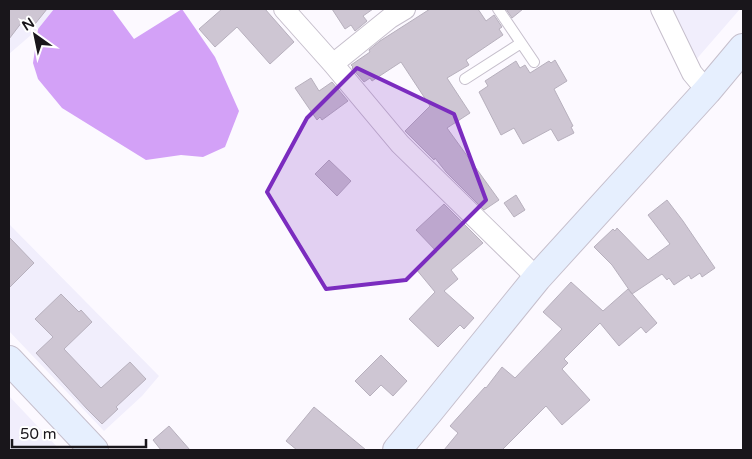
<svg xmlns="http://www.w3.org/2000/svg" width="752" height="459" font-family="'Varela Round',sans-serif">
  <rect width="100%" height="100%" fill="#fcf9ff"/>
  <!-- commercial -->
  <path fill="#f1eefc" d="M 9,9 L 54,9 L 38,29 L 9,54 Z
    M 666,9 L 740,9 L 694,62 Z
    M 9,224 L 159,376 L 142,396 L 104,431 L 9,331 Z
    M 9,396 L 60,450 L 9,450 Z"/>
  <!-- forest -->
  <path fill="#d3a1f7" d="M 54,9 L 112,9 L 134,39 L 182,9 L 215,57 L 239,111 L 225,147 L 203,157 L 181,155 L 146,160 L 62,108 L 38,79 L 33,63 L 38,29 Z"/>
  <!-- building -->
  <path fill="#cec6d3" stroke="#b7b0bd" d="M 9,9 L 47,9 L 31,29 L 22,22 L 9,39 Z
    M 222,9 L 265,9 L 294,42 L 270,64 L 237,27 L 215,47 L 199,29 Z
    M 332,9 L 373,9 L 363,16 L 367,21 L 355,31 L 351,25 L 345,29 Z
    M 430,9 L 478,9 L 486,21 L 494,15 L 502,27 L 499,29 L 503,35 L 466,60 L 469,65 L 447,78 L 470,113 L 447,128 L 499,200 L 484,210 L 446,172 L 435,158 L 434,160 L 405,131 L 430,106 L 401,62 L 372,81 L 370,78 L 364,82 L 352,68 L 353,67 L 351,65 L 370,52 L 369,50 L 380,41 Z
    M 506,9 L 523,9 L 512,18 Z
    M 555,60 L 567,81 L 554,89 L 573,126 L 571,127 L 574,133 L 558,141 L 551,129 L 523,144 L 514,128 L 501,135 L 479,92 L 488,86 L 485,81 L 516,61 L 520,68 L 525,65 L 530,73 L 549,61 L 551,63 Z
    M 311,78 L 319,91 L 332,82 L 348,101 L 322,120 L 320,117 L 317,120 L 295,88 Z
    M 329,160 L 351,181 L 337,196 L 315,174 Z
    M 516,195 L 525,210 L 514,217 L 504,203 Z
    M 667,200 L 683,221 L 715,268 L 702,277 L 700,273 L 691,279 L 689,275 L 674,285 L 669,278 L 667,280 L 662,274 L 632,294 L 612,265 L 594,247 L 613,229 L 615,231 L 617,228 L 648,260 L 670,244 L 648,215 Z
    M 444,204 L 483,243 L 451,270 L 458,279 L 444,291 L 474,318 L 464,329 L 460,325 L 438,347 L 409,319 L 435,292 L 416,269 L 437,252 L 416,230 Z
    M 9,237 L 34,263 L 9,288 Z
    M 571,282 L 603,311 L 628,289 L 657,323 L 646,333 L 641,327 L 619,346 L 600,323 L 564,359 L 568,363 L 562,369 L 590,400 L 562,425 L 546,406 L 502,450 L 444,450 L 458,433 L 450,426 L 485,387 L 486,388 L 502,367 L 515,378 L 562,329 L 543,312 Z
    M 61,294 L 79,312 L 81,310 L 92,322 L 64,349 L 101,388 L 130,362 L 146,379 L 116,407 L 118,409 L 102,424 L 87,409 L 36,353 L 53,337 L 35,319 Z
    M 381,355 L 407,381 L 393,396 L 381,385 L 370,396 L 355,381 Z
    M 314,407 L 366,450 L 297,450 L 286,441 Z
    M 169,426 L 190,450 L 161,450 L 153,440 Z"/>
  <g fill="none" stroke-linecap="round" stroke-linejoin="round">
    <!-- lane casing -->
    <g stroke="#c6bfcc" stroke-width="12">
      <path id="lane" d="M 498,9 L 534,62
        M 465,79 L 521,43"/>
    </g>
    <!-- street casing -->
    <g stroke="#c6bfcc" stroke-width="22">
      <path id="street" d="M 284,9 L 333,64 L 400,144 L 537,278
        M 661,9 L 692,73 L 707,91
        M 333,64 L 390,18 L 405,9"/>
    </g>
    <!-- secondary casing -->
    <g stroke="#c6bfcc" stroke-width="30">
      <path id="secondary" d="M 9,360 L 94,450
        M 397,450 L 431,409 L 537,278 L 707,91 L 743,48"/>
    </g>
    <!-- lane -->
    <use href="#lane" stroke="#fff" stroke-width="10"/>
    <!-- street -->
    <use href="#street" stroke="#fff" stroke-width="20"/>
    <!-- secondary -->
    <use href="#secondary" stroke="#e6effe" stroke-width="28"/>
  </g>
  <!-- marked area -->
  <path fill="#7b2cbf" fill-opacity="0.2" stroke="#7b2cbf" stroke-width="4" stroke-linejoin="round" d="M 357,68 L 454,114 L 486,200 L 406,280 L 326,289 L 267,192 L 307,118 Z"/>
  <!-- border -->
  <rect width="752" height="459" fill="none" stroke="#19161b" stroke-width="20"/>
  <!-- north arrow -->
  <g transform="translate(35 35) rotate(327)" stroke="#ffffff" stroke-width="4" paint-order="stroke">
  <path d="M0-4L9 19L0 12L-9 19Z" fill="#19161b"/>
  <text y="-8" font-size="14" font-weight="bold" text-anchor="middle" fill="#19161b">N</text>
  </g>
  <!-- scale -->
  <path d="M12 439v8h134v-8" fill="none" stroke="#19161b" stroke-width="2.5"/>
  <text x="20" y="439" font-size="15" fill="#19161b" stroke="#ffffff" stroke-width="4" paint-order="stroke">50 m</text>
</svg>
